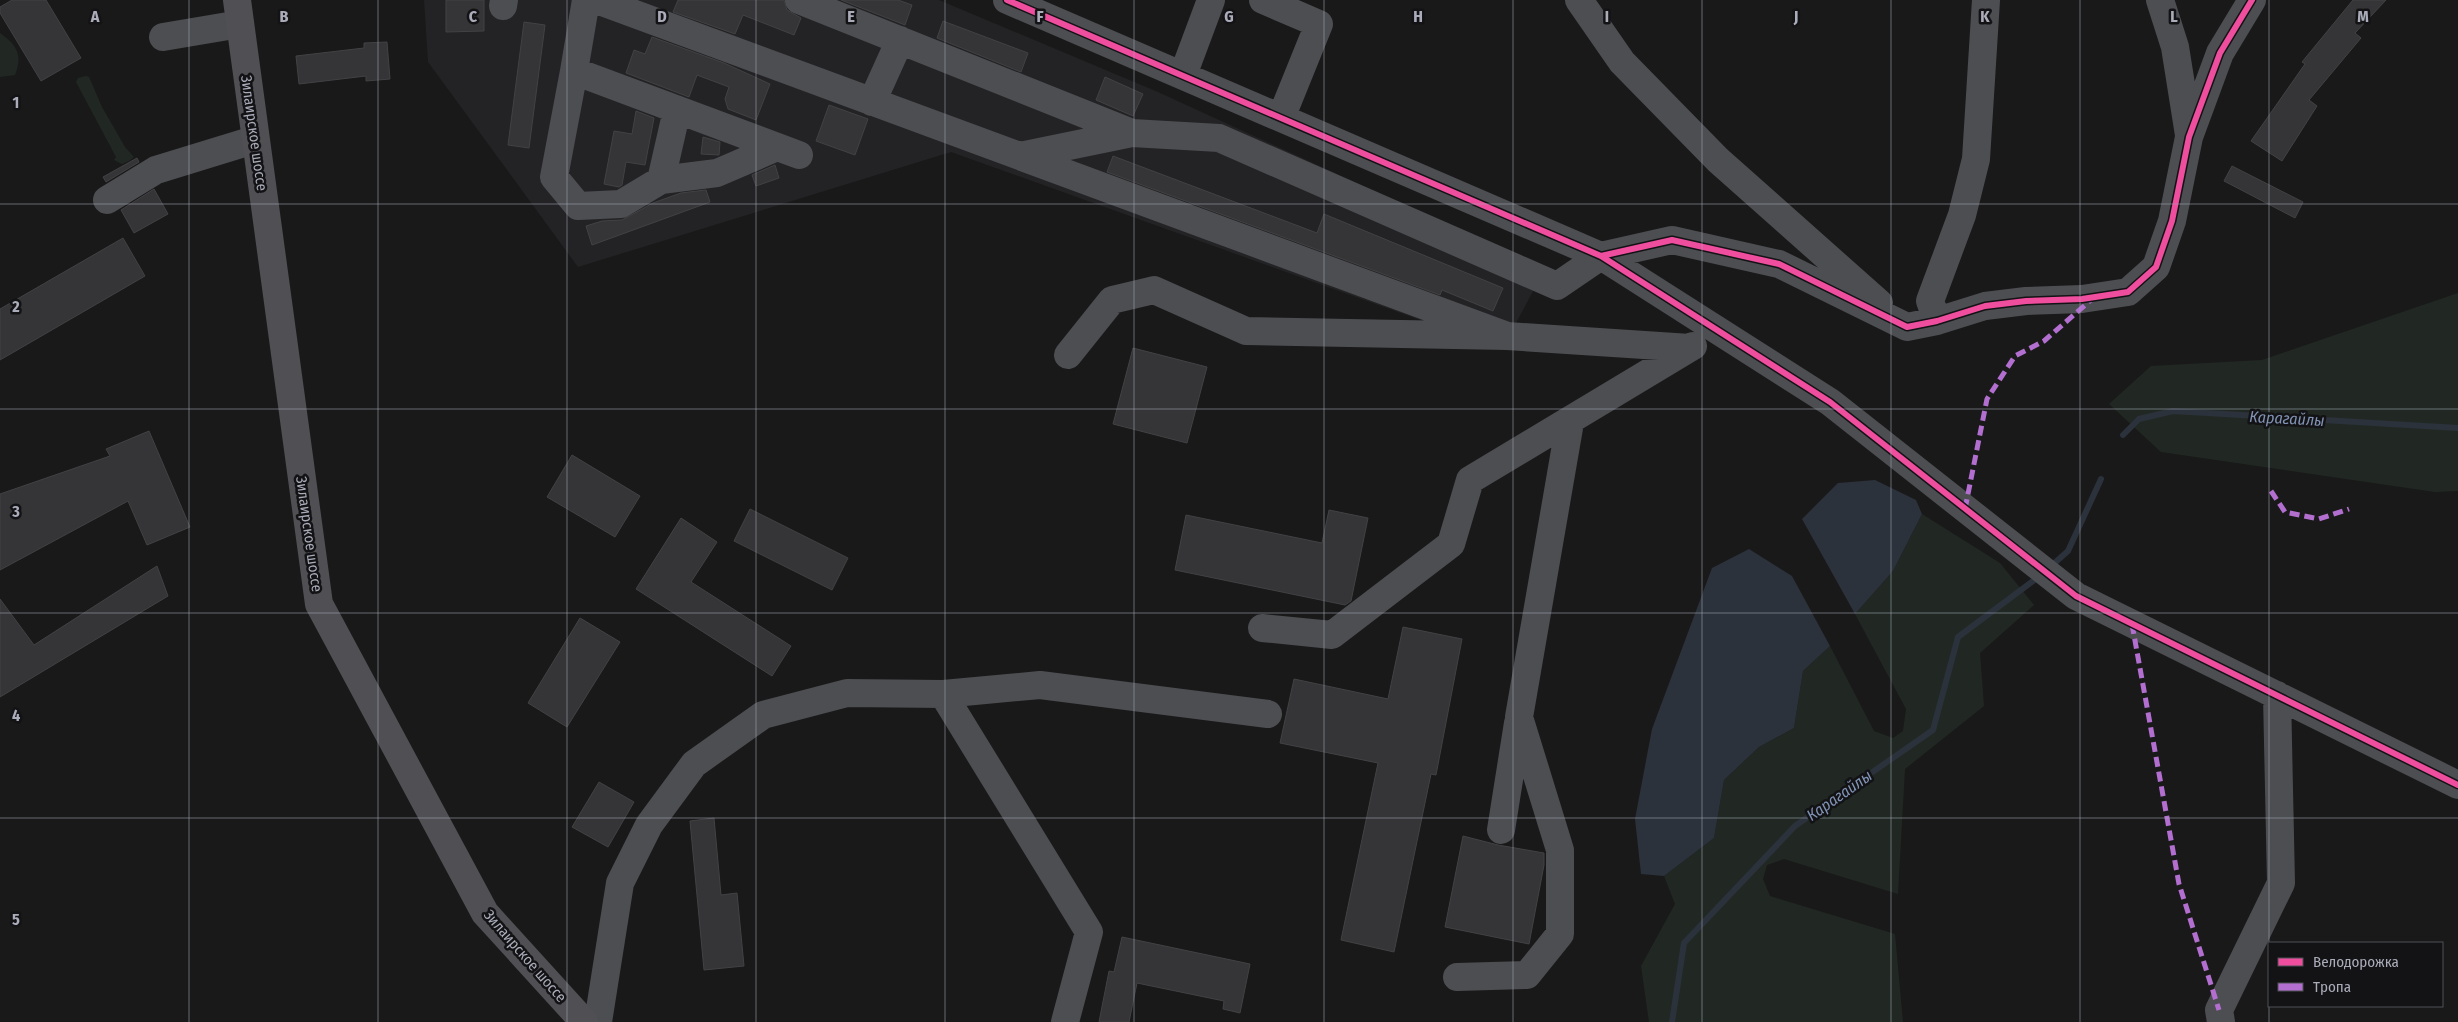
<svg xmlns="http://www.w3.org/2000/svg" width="2458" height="1022" font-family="'Fira Sans Condensed',sans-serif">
  <rect width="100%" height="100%" fill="#191919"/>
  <!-- built -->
  <path fill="#232325" d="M 424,0 L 939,0 L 1158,92 L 1545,269 L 1516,323 L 1423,321 L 951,152 L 578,267 L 428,62 Z"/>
  <!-- green -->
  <path fill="#212823" d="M 0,33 C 17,45 23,55 15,75 L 0,77 Z
    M 86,76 L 89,77 L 102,107 L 125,147 L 134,157 L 129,161 L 122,164 L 114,160 L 116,157 L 76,82 L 78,78 Z
    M 2458,293 L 2458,491 L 2435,492 L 2161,452 L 2109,404 L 2151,366 L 2262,360 Z
    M 1922,514 L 2000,563 L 2034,605 L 1980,653 L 1984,706 L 1905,769 L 1898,894 L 1784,859 L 1767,865 L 1763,879 L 1770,896 L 1895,934 L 1903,1022 L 1649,1022 L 1641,966 L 1675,904 L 1664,876 L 1714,838 L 1724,780 L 1759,747 L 1794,728 L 1803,671 L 1830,646 L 1874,731 L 1893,738 L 1903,731 L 1906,709 L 1855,614 L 1893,571 Z"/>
  <!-- water -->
  <path fill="#2c323b" d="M 1875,480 L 1916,500 L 1922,514 L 1893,571 L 1855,614 L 1802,519 L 1838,483 Z
    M 1749,549 L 1792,576 L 1830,646 L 1803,671 L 1794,728 L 1759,747 L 1724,780 L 1714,838 L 1664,876 L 1641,874 L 1635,819 L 1652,729 L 1712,568 Z"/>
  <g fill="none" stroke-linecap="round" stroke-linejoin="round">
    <!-- stream -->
    <path stroke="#2c323b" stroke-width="6" d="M 2123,435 L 2139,419 L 2173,411 L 2458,428
      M 2050,567 L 2068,551 L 2101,479
      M 1672,1022 L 1684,943 L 1795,826 L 1933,730 L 1958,637 L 2041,575"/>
  </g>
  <!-- building -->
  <path fill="#353537" stroke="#424245" d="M 12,0 L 46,0 L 81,58 L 41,81 L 0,13 L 0,7 Z
    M 446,0 L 484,0 L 484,31 L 446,32 Z
    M 678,0 L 784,0 L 787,10 L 801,18 L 794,35 L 743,15 L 735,34 L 673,12 Z
    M 841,0 L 898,0 L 912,5 L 905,25 Z
    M 2353,0 L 2386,0 L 2355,33 L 2361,38 L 2309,100 L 2317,106 L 2282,161 L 2251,141 L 2305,64 L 2302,62 Z
    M 943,21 L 1028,53 L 1021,72 L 937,38 Z
    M 524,22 L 545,25 L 529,148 L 508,145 Z
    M 652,37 L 724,63 L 770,84 L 756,120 L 728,109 L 725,99 L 729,87 L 697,75 L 689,97 L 626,73 L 634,50 L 645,54 Z
    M 387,42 L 390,79 L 366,81 L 366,76 L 299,84 L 296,56 L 364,48 L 364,43 Z
    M 1105,77 L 1143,94 L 1133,116 L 1096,100 Z
    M 829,105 L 868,119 L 855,155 L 816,141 Z
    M 636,111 L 654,118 L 645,165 L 626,162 L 622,185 L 619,187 L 604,184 L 614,131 L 632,134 Z
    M 703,137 L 720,142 L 719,155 L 701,154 Z
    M 1113,156 L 1317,233 L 1324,214 L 1503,288 L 1493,311 L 1442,290 L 1440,295 L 1107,172 Z
    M 137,158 L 139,162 L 106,182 L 103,177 Z
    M 775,165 L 779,178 L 756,186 L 752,175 Z
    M 2232,166 L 2303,202 L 2295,218 L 2224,181 Z
    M 154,189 L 168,214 L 134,233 L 121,210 Z
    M 706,190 L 710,202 L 592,245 L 586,226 L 602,221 L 622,220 L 653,203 L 681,193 Z
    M 123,238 L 145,276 L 0,360 L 0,309 Z
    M 1133,348 L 1207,367 L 1187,443 L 1113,424 Z
    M 149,431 L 190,527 L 147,545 L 128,501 L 0,570 L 0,494 L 110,456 L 106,449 Z
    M 572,455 L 640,496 L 615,537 L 547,497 Z
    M 750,509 L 848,558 L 832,590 L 734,541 Z
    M 1329,510 L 1368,518 L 1351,601 L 1345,605 L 1175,570 L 1186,515 L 1322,543 Z
    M 681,518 L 717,542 L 691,582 L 791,646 L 772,676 L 636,589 Z
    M 157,566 L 168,596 L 0,697 L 0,599 L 34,645 Z
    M 580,618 L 620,642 L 567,727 L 528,703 Z
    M 1403,627 L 1462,639 L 1436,775 L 1431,774 L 1394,952 L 1341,940 L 1378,763 L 1280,743 L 1294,679 L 1388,699 Z
    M 599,782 L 634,802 L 608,847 L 572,827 Z
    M 714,818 L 721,895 L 737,893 L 744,966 L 704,970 L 690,821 Z
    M 1463,836 L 1498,845 L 1544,853 L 1544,865 L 1529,944 L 1445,927 Z
    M 1122,937 L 1250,964 L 1240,1013 L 1223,1009 L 1224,1001 L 1137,983 L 1129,1022 L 1099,1022 L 1109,971 L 1114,972 Z"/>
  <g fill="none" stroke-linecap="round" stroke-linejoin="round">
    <!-- minor -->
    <path stroke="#4d4e52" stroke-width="28" d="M 586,0 L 574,71 L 799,155
      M 597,0 L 1507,336
      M 799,0 L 1132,133
      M 1007,0 L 1601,256 L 1830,402 L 2076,596 L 2458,785
      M 1263,0 L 1319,24 L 1281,118
      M 1579,0 L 1622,62 L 1718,160 L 1879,303
      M 2160,0 L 2175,47 L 2189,135
      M 503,6 L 504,0
      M 163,37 L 240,24
      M 574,71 L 554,177 L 578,206 L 621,204 L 661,180 L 717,173 L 777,147
      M 1183,75 L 1211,0
      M 872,102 L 900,40
      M 1020,156 L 1132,133 L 1219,138 L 1557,286 L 1601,256 L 1672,240 L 1779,264 L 1907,327 L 1937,321 L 1985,306 L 2026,301 L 2082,299 L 2128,292 L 2156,267 L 2172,221 L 2189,137 L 2220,53 L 2252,0
      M 661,180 L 677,110
      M 107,200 L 156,170 L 254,140
      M 1937,321 L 1930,301 L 1962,215 L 1976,159 L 1986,0
      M 1068,355 L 1112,300 L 1154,290 L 1246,331 L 1507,336 L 1690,348
      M 1262,628 L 1332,635 L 1451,544 L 1470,480 L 1693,346
      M 943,694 L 1089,932 L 1065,1022
      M 1501,830 L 1518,723
      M 1457,977 L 1527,975 L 1560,934 L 1560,850 L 1519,717 L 1570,422
      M 598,1022 L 620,883 L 649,825 L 694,764 L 763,715 L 847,693 L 943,694 L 1040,685 L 1268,714
      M 2221,1022 L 2219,1010 L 2281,883 L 2277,695"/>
    <!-- major -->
    <path stroke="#4f4f54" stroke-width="28" d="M 237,0 L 319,604 L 485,913 L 584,1022"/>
    <!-- quiet -->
    <path stroke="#b36fd0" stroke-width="5" stroke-dasharray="10 5" stroke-linecap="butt" d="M 2271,491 L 2285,512 L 2319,519 L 2349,509
      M 1965,509 L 1987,399 L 2015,356 L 2044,341 L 2092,299
      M 2132,624 L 2179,884 L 2219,1010"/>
    <!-- cycleway casing -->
    <g stroke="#131315" stroke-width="9">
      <path id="cycleway" d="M 1007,0 L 1601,256 L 1830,402 L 2076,596 L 2458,785
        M 1601,256 L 1672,240 L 1779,264 L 1907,327 L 1937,321 L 1985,306 L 2026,301 L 2082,299 L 2128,292 L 2156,267 L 2172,221 L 2189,137 L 2220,53 L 2252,0"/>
    </g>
    <!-- cycleway -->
    <use href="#cycleway" stroke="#ef4d9e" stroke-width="6"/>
  </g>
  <!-- grid -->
  <path fill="none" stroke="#aaacba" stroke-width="1" stroke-opacity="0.55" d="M 189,0 L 189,1022M 378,0 L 378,1022M 567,0 L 567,1022M 756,0 L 756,1022M 945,0 L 945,1022M 1134,0 L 1134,1022M 1324,0 L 1324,1022M 1513,0 L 1513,1022M 1702,0 L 1702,1022M 1891,0 L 1891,1022M 2080,0 L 2080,1022M 2269,0 L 2269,1022M 0,204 L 2458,204M 0,409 L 2458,409M 0,613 L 2458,613M 0,818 L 2458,818"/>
  <g text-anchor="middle" stroke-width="5" stroke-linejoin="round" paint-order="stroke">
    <!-- street labels -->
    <g font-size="15" fill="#aaacba" stroke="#131315">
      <text transform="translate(254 133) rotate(82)" y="5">Зилаирское шоссе</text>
      <text transform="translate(309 534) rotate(82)" y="5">Зилаирское шоссе</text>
      <text transform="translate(525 956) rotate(49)" y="5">Зилаирское шоссе</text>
    </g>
    <!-- water labels -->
    <g font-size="16" font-style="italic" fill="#8193b5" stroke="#131315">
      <text transform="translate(2287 418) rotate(3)" y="6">Карагайлы</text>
      <text transform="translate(1839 795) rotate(-35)" y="6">Карагайлы</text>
    </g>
  </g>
  <g font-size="16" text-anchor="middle" font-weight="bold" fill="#aaacba" stroke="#131315" stroke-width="5" stroke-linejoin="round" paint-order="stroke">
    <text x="95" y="22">A</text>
    <text x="284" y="22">B</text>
    <text x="473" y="22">C</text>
    <text x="662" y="22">D</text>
    <text x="851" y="22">E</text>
    <text x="1040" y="22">F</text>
    <text x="1229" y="22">G</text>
    <text x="1418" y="22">H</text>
    <text x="1607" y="22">I</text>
    <text x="1796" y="22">J</text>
    <text x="1985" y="22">K</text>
    <text x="2174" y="22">L</text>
    <text x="2363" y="22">M</text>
    <text x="16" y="108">1</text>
    <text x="16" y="312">2</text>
    <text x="16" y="517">3</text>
    <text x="16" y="721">4</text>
    <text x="16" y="925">5</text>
  </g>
  <!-- legend -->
  <rect x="2268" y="942" width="175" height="65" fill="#131315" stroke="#4f5057"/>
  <rect x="2278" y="958" width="25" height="8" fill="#ef4d9e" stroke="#4f5057"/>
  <text x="2313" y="967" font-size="15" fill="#aaacba">Велодорожка</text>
  <rect x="2278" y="983" width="25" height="8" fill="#b36fd0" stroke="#4f5057"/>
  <text x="2313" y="992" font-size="15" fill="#aaacba">Тропа</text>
</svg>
